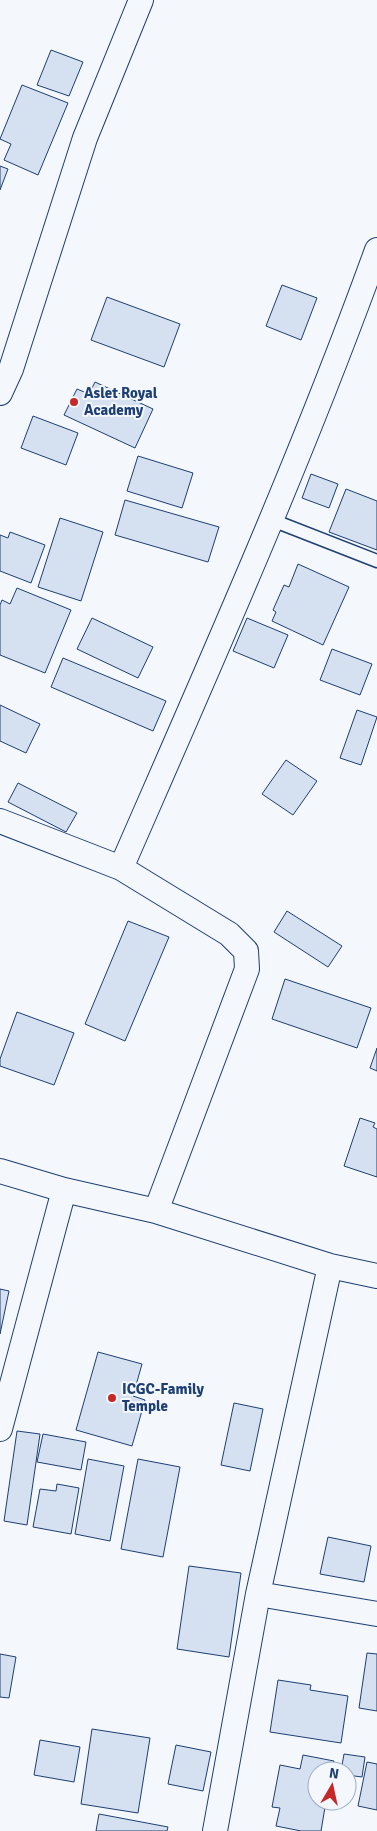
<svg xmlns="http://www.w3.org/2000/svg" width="377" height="1831" font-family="Signika,sans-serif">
  <rect width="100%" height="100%" fill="#f4f7fb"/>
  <!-- building -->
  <path fill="#d5e0f0" stroke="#1d3f73" d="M 51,50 L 83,62 L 69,96 L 37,85 Z
    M 22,85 L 68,103 L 38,175 L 4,160 L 11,144 L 0,139 Z
    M 0,166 L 8,169 L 0,190 Z
    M 282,285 L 317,298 L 301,340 L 266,326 Z
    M 107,297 L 180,324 L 164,367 L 91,340 Z
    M 95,382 L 153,409 L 135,448 L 64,415 L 77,389 L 89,394 Z
    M 33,416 L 78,433 L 66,465 L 21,448 Z
    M 138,456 L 193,473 L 182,508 L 127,491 Z
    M 311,474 L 338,484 L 329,508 L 302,498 Z
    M 346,489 L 377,501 L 377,550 L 329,532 Z
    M 125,500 L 219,527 L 208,562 L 115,535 Z
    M 60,518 L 103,532 L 81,601 L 38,587 Z
    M 10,532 L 45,545 L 31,583 L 0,571 L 0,535 L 8,538 Z
    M 298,564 L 349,587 L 323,645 L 272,621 L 276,612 L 273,610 L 284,585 L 289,587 Z
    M 17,588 L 71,610 L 45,673 L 0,655 L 0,605 L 2,600 L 10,604 Z
    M 92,618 L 153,647 L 138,678 L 77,649 Z
    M 247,618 L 288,635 L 274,668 L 233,651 Z
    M 332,649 L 372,664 L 360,695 L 320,680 Z
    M 63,658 L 166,701 L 153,731 L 51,687 Z
    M 0,705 L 40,724 L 26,753 L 0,741 Z
    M 357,710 L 377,717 L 361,765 L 340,758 Z
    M 286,760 L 317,781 L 293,815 L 262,794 Z
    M 18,783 L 77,813 L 66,832 L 8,802 Z
    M 287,911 L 342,946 L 328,967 L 274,932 Z
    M 128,921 L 169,937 L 125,1041 L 85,1024 Z
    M 285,979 L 371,1008 L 357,1048 L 272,1019 Z
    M 17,1012 L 74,1033 L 54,1085 L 0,1066 L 0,1059 Z
    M 377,1048 L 377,1071 L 370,1068 Z
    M 360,1118 L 375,1123 L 373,1127 L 377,1129 L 377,1177 L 344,1166 Z
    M 0,1289 L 9,1291 L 0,1334 Z
    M 98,1352 L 142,1364 L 133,1396 L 145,1400 L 132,1446 L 76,1430 Z
    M 234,1403 L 263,1409 L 250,1471 L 221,1465 Z
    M 17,1431 L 40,1434 L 27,1525 L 4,1521 Z
    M 43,1434 L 86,1442 L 81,1470 L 37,1462 Z
    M 88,1459 L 124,1466 L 110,1541 L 75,1534 Z
    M 138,1459 L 180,1467 L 163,1557 L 121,1549 Z
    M 57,1484 L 79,1488 L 71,1534 L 33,1527 L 40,1489 L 56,1491 Z
    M 328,1537 L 371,1546 L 364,1582 L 320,1574 Z
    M 189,1566 L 241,1573 L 229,1657 L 177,1649 Z
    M 367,1653 L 377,1654 L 377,1711 L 359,1708 Z
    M 0,1654 L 16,1657 L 9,1698 L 0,1697 Z
    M 278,1680 L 311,1685 L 310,1690 L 348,1696 L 341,1743 L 270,1732 Z
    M 92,1729 L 150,1738 L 138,1813 L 81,1804 Z
    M 40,1740 L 80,1747 L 74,1782 L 34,1775 Z
    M 176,1745 L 211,1752 L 203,1791 L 168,1784 Z
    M 344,1754 L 365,1757 L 362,1777 L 347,1775 L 347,1771 L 341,1771 Z
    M 303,1755 L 334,1761 L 332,1771 L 317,1771 L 317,1801 L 326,1801 L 321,1831 L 301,1831 L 276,1826 L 280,1808 L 272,1807 L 280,1765 L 300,1769 Z
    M 367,1762 L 377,1764 L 377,1810 L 358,1806 Z
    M 99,1814 L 168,1827 L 167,1831 L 96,1831 Z"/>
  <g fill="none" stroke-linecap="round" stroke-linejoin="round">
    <!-- lane casing -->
    <g stroke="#1d3f73" stroke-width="15">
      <path id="lane" d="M 272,520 L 377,561"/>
    </g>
    <!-- street casing -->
    <g stroke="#1d3f73" stroke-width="26">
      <path id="street" d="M 0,393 L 11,369 L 85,138 L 141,0
        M 0,821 L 121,868 L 229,934 L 246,951 L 247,969 L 156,1211
        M 121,868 C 210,664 301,460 377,250
        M 0,1171 L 64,1190 L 156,1211 L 330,1266 L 377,1276
        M 0,1429 L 64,1190
        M 258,1594 L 377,1614
        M 215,1831 L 258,1594 L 330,1266"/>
    </g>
    <!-- lane -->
    <use href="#lane" stroke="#f4f7fb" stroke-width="12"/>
    <!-- street -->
    <use href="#street" stroke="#f4f7fb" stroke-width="24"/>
  </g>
  <!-- markers -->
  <g fill="#c62828" stroke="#f4f7fb" stroke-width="2">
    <circle cx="74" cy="402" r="5"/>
    <circle cx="112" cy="1398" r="5"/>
  </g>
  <g text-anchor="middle" stroke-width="4" stroke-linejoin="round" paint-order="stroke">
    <!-- poi labels -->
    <g font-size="15" font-weight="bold" fill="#1d3f73" stroke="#f4f7fb" text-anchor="start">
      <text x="84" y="398">Aslet Royal<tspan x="84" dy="17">Academy</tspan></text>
      <text x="122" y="1394">ICGC-Family<tspan x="122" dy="17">Temple</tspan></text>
    </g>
  </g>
  <!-- north arrow -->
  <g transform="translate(332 1786) rotate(9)"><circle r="24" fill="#f4f7fb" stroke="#9eadc5"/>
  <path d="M0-4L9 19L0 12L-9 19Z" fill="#c62828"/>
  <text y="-8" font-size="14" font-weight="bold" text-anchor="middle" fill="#1d3f73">N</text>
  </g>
</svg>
